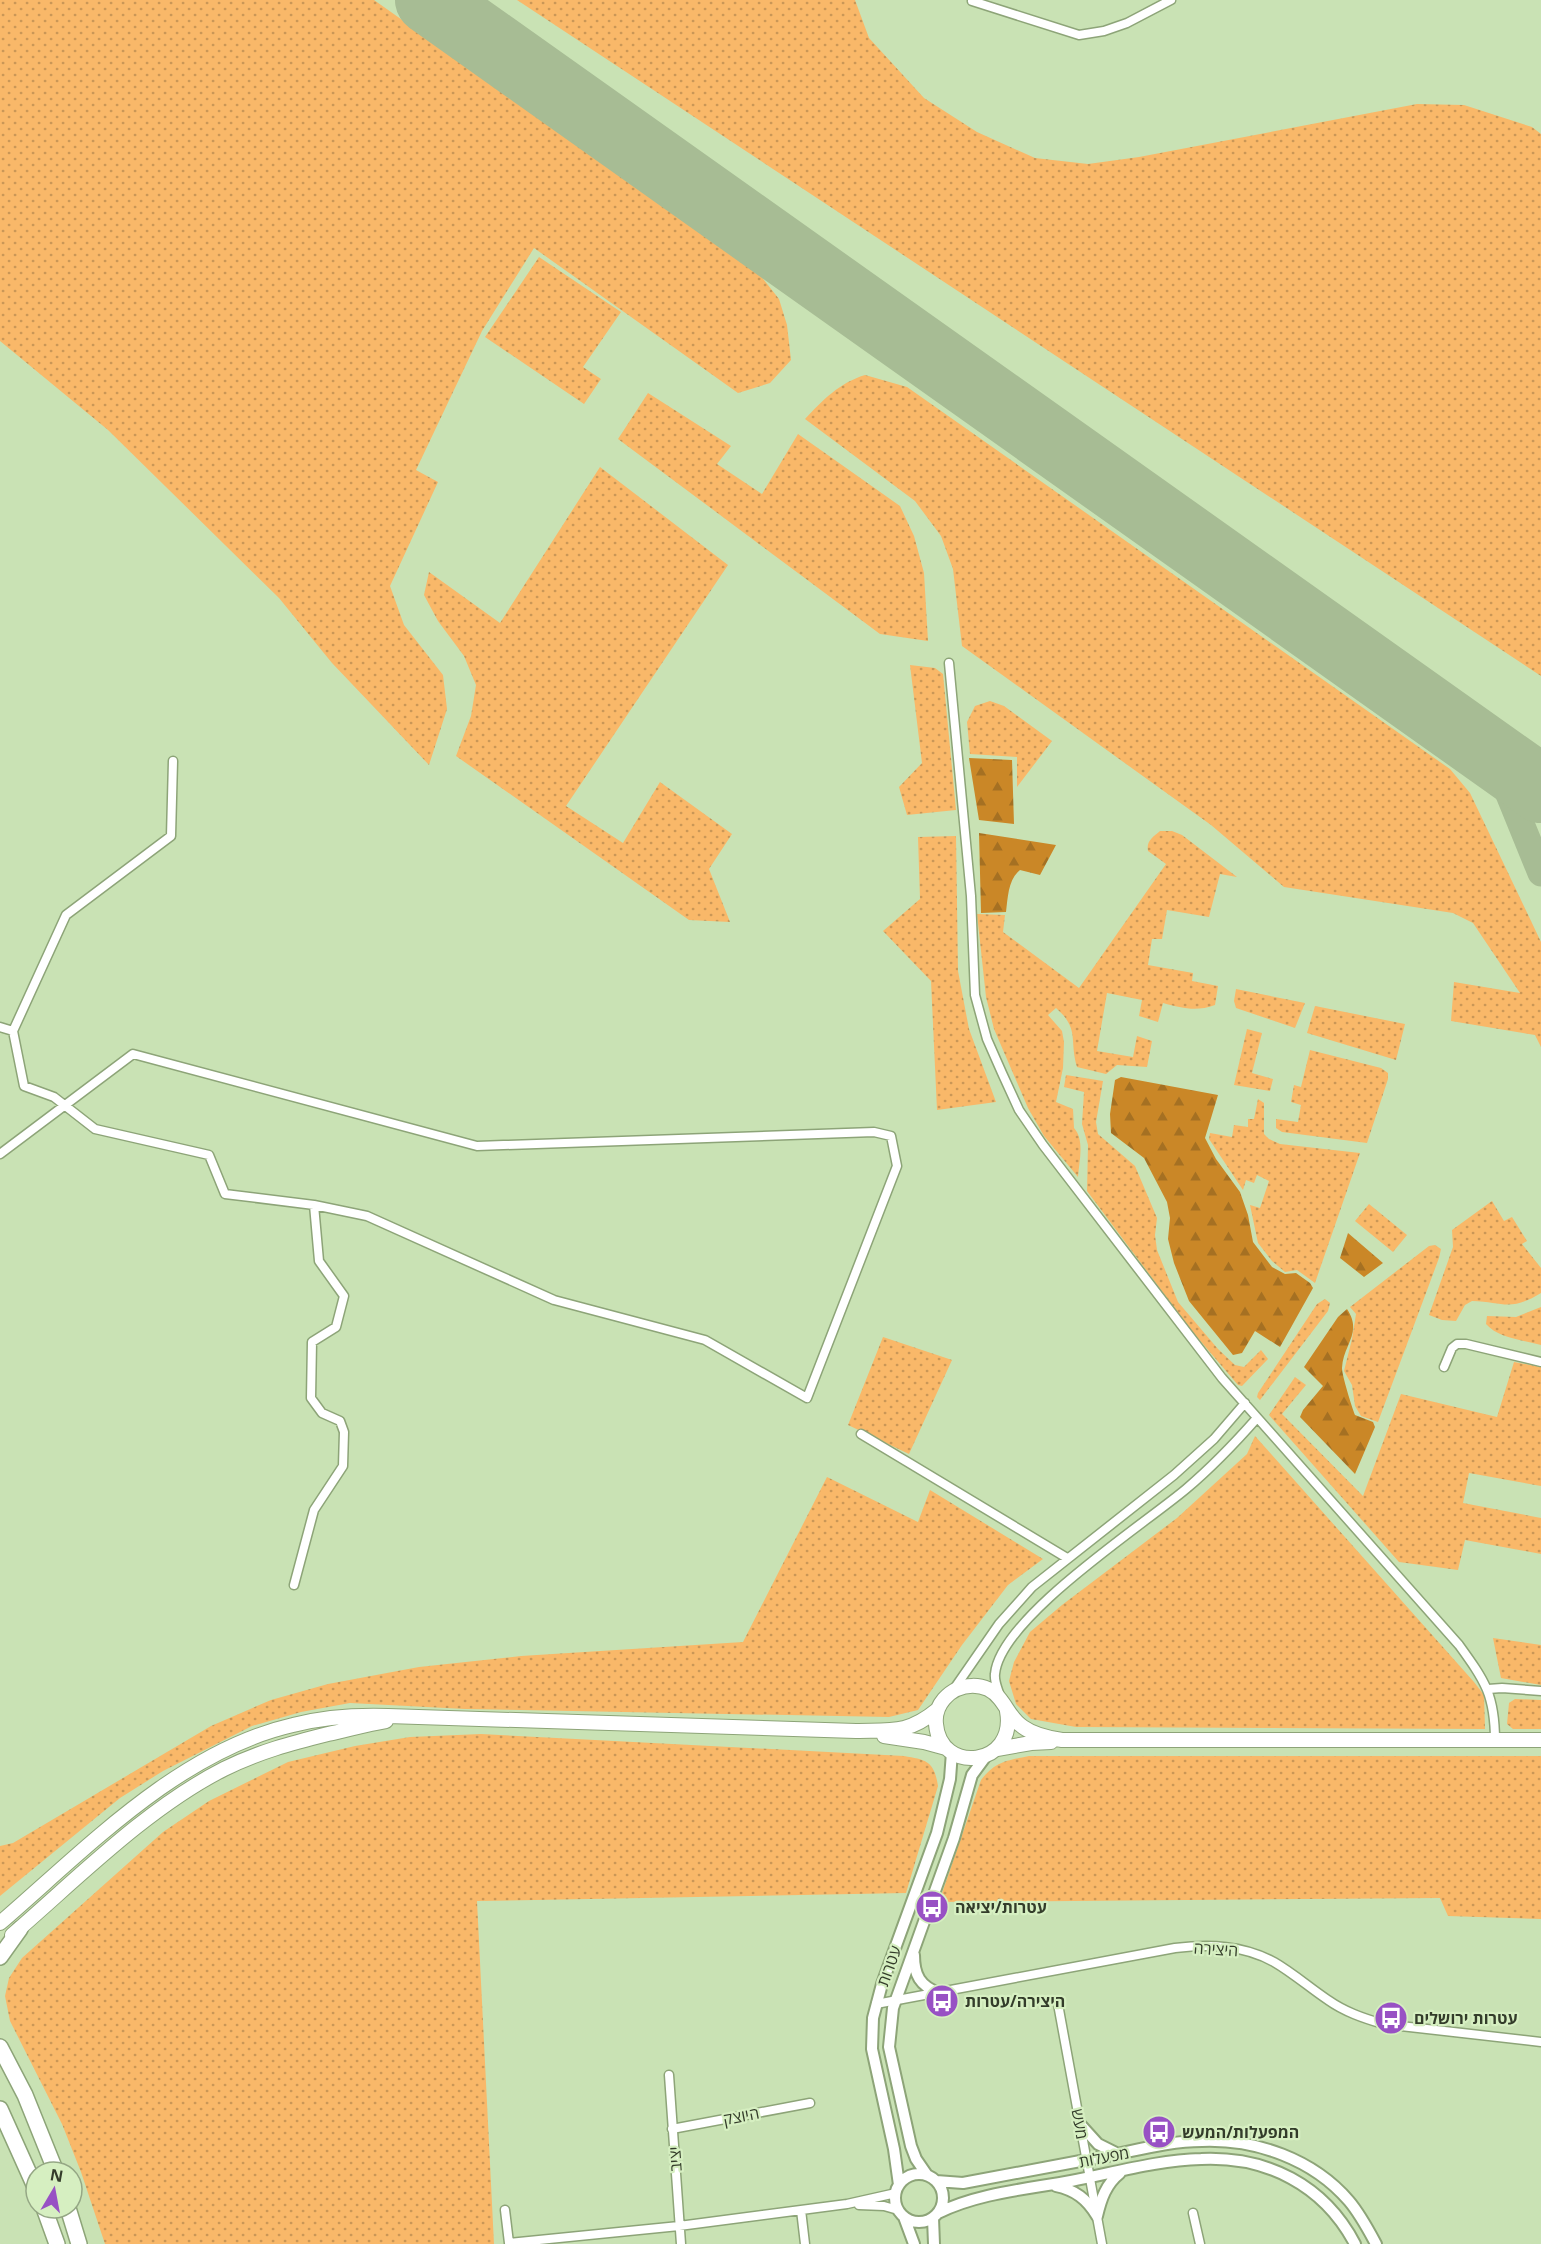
<svg xmlns="http://www.w3.org/2000/svg" width="1541" height="2244" font-family="'Open Sans','Noto Sans Hebrew',sans-serif">
  <defs>
    <pattern id="grass-dots" width="8" height="8" patternUnits="userSpaceOnUse" patternTransform="scale(1.5)"><rect width="8" height="8" fill="#f9b869"/><path d="M2 2h.1M6 6h.1" fill="none" stroke="#ca9757" stroke-width="1.8" stroke-linecap="round"/></pattern>
    <pattern id="forest-firs" width="22" height="20" patternUnits="userSpaceOnUse" patternTransform="scale(1.5)"><rect width="22" height="20" fill="#ca8727"/><path d="M5 1l3.5 6h-7zM16 11l3.5 6h-7z" fill="#a57022"/></pattern>
  </defs>
  <rect width="100%" height="100%" fill="#c9e2b4"/>
  <!-- grass -->
  <path fill="url(#grass-dots)" d="M 0,0 L 374,0 L 756,270 L 779,299 L 787,325 L 791,360 L 770,383 L 738,393 L 534,248 L 482,331 L 416,470 L 438,482 L 390,586 L 404,625 L 443,675 L 447,709 L 429,765 L 332,663 L 279,598 L 108,430 L 0,341 Z
    M 517,0 L 855,0 L 869,38 L 924,98 L 977,132 L 1035,158 L 1088,164 L 1139,157 L 1417,104 L 1464,105 L 1532,127 L 1541,134 L 1541,676 Z
    M 539,257 L 621,312 L 583,367 L 601,379 L 584,404 L 485,337 Z
    M 865,375 L 907,387 L 1450,769 L 1470,793 L 1541,942 L 1541,1047 L 1535,1035 L 1451,1021 L 1454,982 L 1520,993 L 1473,923 L 1453,913 L 1284,887 L 1211,825 L 962,646 L 953,569 L 941,536 L 915,501 L 805,419 C 823,400 839,383 865,375 Z
    M 648,393 L 731,446 L 717,464 L 762,494 L 798,434 L 900,506 L 914,536 L 924,573 L 928,641 L 880,634 L 618,439 Z
    M 600,467 L 728,565 L 566,806 L 623,843 L 660,782 L 732,834 L 709,869 L 730,922 L 689,920 L 456,756 L 471,716 L 476,685 L 464,656 L 438,621 L 424,595 L 429,572 L 500,623 Z
    M 910,665 L 935,668 L 943,674 L 956,810 L 907,815 L 899,787 L 922,763 Z
    M 990,701 L 1004,706 L 1052,741 L 1017,787 L 1017,757 L 970,754 L 967,722 L 975,706 Z
    M 1160,831 L 1172,831 L 1182,835 L 1237,877 L 1220,874 L 1209,917 L 1167,910 L 1162,939 L 1152,939 L 1148,965 L 1193,973 L 1192,981 L 1218,986 L 1215,1005 C 1196,1012 1182,1008 1163,1003 L 1158,1022 L 1139,1016 L 1142,1000 L 1107,993 L 1097,1051 L 1133,1057 L 1137,1036 L 1152,1041 L 1147,1067 L 1117,1065 L 1106,1074 L 1077,1067 C 1069,1040 1080,1029 1056,1008 L 1048,1015 L 1062,1031 L 1064,1042 L 1063,1068 L 1056,1102 L 1073,1109 L 1074,1128 C 1085,1140 1079,1162 1078,1177 L 1044,1136 L 1028,1108 L 994,1029 L 986,997 L 977,914 L 1005,915 L 1003,932 L 1079,988 L 1166,864 L 1148,851 C 1146,841 1153,837 1160,831 Z
    M 956,836 L 958,971 L 969,1029 L 996,1102 L 937,1110 L 931,981 L 883,931 L 920,899 L 918,837 Z
    M 1236,989 L 1305,1003 L 1295,1028 L 1236,1008 L 1234,1001 Z
    M 1315,1006 L 1405,1024 L 1396,1060 L 1307,1033 Z
    M 1247,1029 L 1262,1033 L 1252,1073 L 1273,1079 L 1270,1091 L 1234,1085 Z
    M 1310,1050 L 1381,1068 L 1388,1073 L 1388,1079 L 1367,1143 L 1282,1132 L 1276,1128 L 1276,1119 L 1298,1122 L 1301,1105 L 1291,1102 L 1294,1085 L 1301,1087 Z
    M 1066,1075 L 1103,1081 L 1096,1122 L 1098,1134 L 1135,1166 L 1157,1218 L 1155,1235 L 1157,1250 L 1178,1302 L 1218,1349 L 1235,1365 L 1244,1367 L 1261,1350 L 1268,1359 L 1242,1386 L 1238,1385 L 1191,1330 L 1087,1191 L 1088,1145 L 1082,1124 L 1084,1092 L 1064,1087 Z
    M 1258,1099 L 1264,1103 L 1264,1134 L 1269,1139 L 1280,1144 L 1360,1153 L 1315,1283 L 1297,1270 L 1285,1272 L 1272,1261 L 1258,1243 L 1250,1205 L 1260,1208 L 1269,1181 L 1257,1175 L 1254,1183 L 1246,1180 L 1243,1190 L 1209,1139 L 1210,1133 L 1232,1137 L 1234,1125 L 1248,1127 L 1248,1119 L 1254,1119 Z
    M 1492,1201 L 1504,1221 L 1512,1217 L 1527,1241 L 1522,1244 L 1541,1268 L 1541,1293 C 1510,1312 1504,1302 1472,1301 L 1465,1305 L 1456,1321 L 1442,1320 L 1429,1315 L 1453,1247 L 1452,1230 Z
    M 1369,1204 L 1407,1235 L 1393,1252 L 1355,1221 Z
    M 1435,1245 L 1441,1249 L 1439,1258 L 1378,1422 L 1361,1416 L 1355,1406 L 1352,1385 L 1344,1371 L 1352,1339 L 1356,1314 L 1350,1307 L 1429,1246 Z
    M 1325,1299 L 1330,1303 L 1328,1311 L 1260,1400 L 1257,1397 L 1258,1393 L 1317,1304 Z
    M 1541,1307 L 1541,1345 C 1523,1340 1498,1338 1486,1324 L 1487,1316 L 1516,1317 Z
    M 883,1337 L 952,1360 L 909,1454 L 848,1425 Z
    M 1514,1362 L 1541,1367 L 1541,1486 L 1469,1473 L 1463,1503 L 1541,1518 L 1541,1554 L 1465,1540 L 1458,1570 L 1399,1562 L 1269,1415 L 1295,1377 L 1306,1385 L 1282,1414 L 1363,1496 L 1401,1394 L 1497,1417 Z
    M 1255,1436 L 1474,1682 L 1484,1695 L 1485,1729 L 1076,1727 L 1031,1719 L 1016,1704 L 1009,1681 L 1014,1662 L 1030,1632 L 1062,1605 L 1177,1518 L 1247,1454 Z
    M 827,1477 L 918,1522 L 930,1490 L 1043,1559 L 1008,1585 L 962,1645 L 918,1710 L 889,1717 L 465,1709 L 350,1703 L 301,1712 L 252,1726 L 163,1771 L 120,1798 L 0,1896 L 0,1846 L 13,1843 L 211,1726 L 271,1700 L 328,1684 L 419,1667 L 521,1656 L 743,1642 Z
    M 1493,1638 L 1541,1645 L 1541,1685 L 1501,1678 Z
    M 1515,1699 L 1541,1700 L 1541,1729 L 1513,1729 L 1507,1724 L 1509,1703 Z
    M 481,1734 L 904,1756 C 927,1760 934,1761 938,1786 L 906,1893 L 477,1901 L 494,2244 L 105,2244 L 81,2172 L 62,2124 L 10,2021 L 5,1996 L 9,1978 L 22,1958 L 163,1832 L 209,1801 L 288,1762 L 355,1746 L 410,1737 Z
    M 1029,1756 L 1541,1756 L 1541,1919 L 1448,1916 L 1440,1898 L 939,1902 L 981,1780 C 996,1761 1006,1761 1029,1756 Z"/>
  <!-- forest -->
  <path fill="url(#forest-firs)" d="M 969,758 L 1012,760 L 1014,824 L 979,820 Z
    M 979,833 L 1056,845 L 1040,875 L 1020,870 C 1008,880 1008,897 1006,912 L 981,913 Z
    M 1121,1077 L 1218,1095 L 1205,1138 L 1216,1159 L 1240,1192 L 1248,1215 L 1253,1242 L 1272,1267 L 1285,1274 L 1296,1273 L 1310,1283 L 1313,1288 L 1280,1347 L 1255,1331 L 1242,1353 L 1233,1355 L 1189,1301 L 1174,1263 L 1168,1239 L 1170,1218 L 1167,1202 L 1144,1158 L 1111,1133 L 1110,1114 L 1115,1080 Z
    M 1348,1233 L 1383,1263 L 1364,1277 L 1340,1258 Z
    M 1347,1309 C 1363,1333 1343,1344 1342,1368 C 1342,1376 1352,1407 1355,1415 L 1373,1422 L 1375,1427 L 1355,1474 L 1300,1417 L 1303,1410 L 1323,1386 L 1304,1367 L 1338,1317 Z"/>
  <g fill="none" stroke-linecap="round" stroke-linejoin="round">
    <!-- taxiway -->
    <path stroke="#a7bc94" stroke-width="27" d="M 1493,755 L 1541,873"/>
    <!-- runway -->
    <path stroke="#a7bc94" stroke-width="68" d="M 429,0 L 1541,789"/>
    <!-- minor casing -->
    <g stroke="#8da478" stroke-width="11">
      <path id="minor" d="M 972,1 L 1079,35 L 1104,31 L 1127,23 L 1171,0
        M 949,663 L 971,896 L 975,995 L 987,1039 L 1002,1073 L 1019,1110 L 1043,1145 L 1222,1378 L 1459,1645 C 1485,1681 1495,1695 1495,1741
        M 0,1027 L 13,1031 L 66,915 L 171,836 L 173,761
        M 13,1031 L 24,1086 L 54,1097 L 95,1129 L 209,1155 L 225,1194 L 314,1205 L 319,1261 L 344,1296 L 336,1327 L 312,1342 L 311,1398 L 322,1413 L 340,1421 L 344,1432 L 343,1466 L 314,1510 L 294,1585
        M 0,1154 L 133,1054 L 477,1146 L 874,1132 L 891,1136 L 897,1166 L 807,1398 L 705,1340 L 554,1300 L 367,1216 L 314,1205
        M 1444,1367 L 1452,1348 L 1457,1344 L 1466,1344 L 1541,1362
        M 861,1434 L 1067,1558
        M 954,1689 L 999,1624 L 1032,1587 L 1174,1475 L 1214,1439 L 1245,1403
        M 1488,1689 L 1502,1688 L 1541,1691
        M 1000,1696 C 998,1689 994,1682 995,1674 C 1000,1618 1142,1526 1186,1489 C 1212,1467 1235,1443 1257,1418
        M 876,2004 L 1175,1948 C 1210,1944 1243,1945 1274,1962 C 1293,1973 1310,1988 1328,2000 C 1345,2012 1363,2018 1383,2024 L 1541,2042
        M 1058,2004 L 1102,2244
        M 669,2075 L 681,2244
        M 672,2129 L 810,2103
        M 859,2205 L 884,2206 L 898,2210
        M 505,2210 L 509,2243 L 679,2226 L 847,2204 L 896,2193
        M 801,2210 L 805,2244
        M 1193,2213 L 1200,2244"/>
    </g>
    <!-- tertiary casing -->
    <g stroke="#8da478" stroke-width="14">
      <path id="tertiary" d="M 914,1955 C 914,1975 920,1986 939,1993
        M 1079,2123 L 1098,2144 L 1118,2154
        M895 2198a24 24 0 1 1 48 0a24 24 0 1 1-48 0Z
        M 927,2175 L 916,2159 L 911,2146 L 889,2047 L 893,2008 L 954,1838 L 972,1775 L 986,1756
        M 936,2181 L 963,2183 C 1011,2174 1059,2165 1107,2156 C 1138,2150 1170,2141 1202,2141 C 1256,2139 1313,2159 1349,2201 C 1360,2214 1368,2229 1376,2244
        M 899,2185 L 894,2149 L 872,2049 L 873,2018 L 882,1984 L 937,1833 L 950,1779 L 952,1752
        M 1056,2186 C 1075,2190 1087,2199 1097,2216
        M 938,2213 C 978,2193 1028,2189 1071,2181 C 1113,2173 1158,2160 1201,2159 C 1267,2156 1324,2185 1355,2244
        M 1097,2216 C 1101,2199 1106,2184 1120,2173
        M 904,2217 L 914,2244
        M 933,2218 L 934,2244"/>
    </g>
    <!-- trunk casing -->
    <g stroke="#8da478" stroke-width="16">
      <path id="trunk" d="M 1007,1711 C 1017,1767 940,1775 936,1724 C 935,1715 938,1706 944,1699 C 959,1682 986,1681 1000,1699 C 1008,1709 1012,1720 1023,1727 C 1034,1735 1048,1738 1062,1740 L 1541,1740
        M 884,1736 L 924,1742 L 946,1748
        M 997,1749 L 1031,1743 L 1051,1742
        M 0,1923 C 86,1849 179,1751 293,1725 C 324,1717 356,1715 388,1716 L 856,1731 C 891,1730 908,1734 937,1710
        M 12,1935 C 77,1879 147,1808 224,1769 C 258,1752 292,1743 328,1734 C 347,1730 367,1724 386,1721"/>
    </g>
    <!-- motorway casing -->
    <g stroke="#8da478" stroke-width="18">
      <path id="motorway" d="M 0,1957 L 20,1929
        M 0,2047 L 25,2095 L 56,2172
        M 0,2109 L 36,2189
        M 44,2208 L 57,2244
        M 68,2208 L 79,2244"/>
    </g>
    <!-- minor -->
    <use href="#minor" stroke="#fff" stroke-width="8"/>
    <!-- tertiary -->
    <use href="#tertiary" stroke="#fff" stroke-width="10"/>
    <!-- trunk -->
    <use href="#trunk" stroke="#fff" stroke-width="14"/>
    <!-- motorway -->
    <use href="#motorway" stroke="#fff" stroke-width="15"/>
  </g>
  <!-- icons -->
  <defs>
    <g id="bus-disc" transform="scale(1.725)"><circle r="9.5" fill="#9851c4" stroke="#d6efc1"/><path d="M-5-6H5V4H4V6H2V4H-2V6H-4V4H-5ZM-3.5-4V0h7V-4ZM-3.5 1.2v1.5H-2V1.2ZM2 1.2v1.5H3.5V1.2Z" fill="#fff"/></g>
  </defs>
  <g fill-rule="evenodd">
    <use href="#bus-disc" x="932" y="1907"/>
    <use href="#bus-disc" x="942" y="2001"/>
    <use href="#bus-disc" x="1391" y="2018"/>
    <use href="#bus-disc" x="1159" y="2132"/>
  </g>
  <g text-anchor="middle" stroke-width="4.5" stroke-linejoin="round" paint-order="stroke">
    <!-- poi labels -->
    <g font-size="16" font-weight="bold" fill="#333c2a" stroke="#d6efc1" text-anchor="start">
      <text x="955" y="1913">עטרות/יציאה</text>
      <text x="965" y="2007">היצירה/עטרות</text>
      <text x="1414" y="2024">עטרות ירושלים</text>
      <text x="1182" y="2138">המפעלות/המעש</text>
    </g>
    <!-- street labels -->
    <g font-size="16" fill="#333c2a" stroke="#d6efc1">
      <text transform="translate(1216 1949) rotate(4)" y="6">היצירה</text>
      <text transform="translate(889 1966) rotate(-70)" y="6">עטרות</text>
      <text transform="translate(741 2116) rotate(-11)" y="6">היוצק</text>
      <text transform="translate(1080 2124) rotate(80)" y="6">מעש</text>
      <text transform="translate(1104 2157) rotate(-11)" y="6">מפעלות</text>
      <text transform="translate(675 2159) rotate(-94)" y="6">יציב</text>
    </g>
  </g>
  <!-- north arrow -->
  <g transform="translate(54 2190) rotate(10)"><circle r="28" fill="#d6efc1" stroke="#95a785" stroke-width="1.5"/>
  <path d="M0-4.5L10 22L0 15L-10 22Z" fill="#9851c4"/>
  <text y="-9" font-size="16" font-weight="bold" text-anchor="middle" fill="#333c2a">N</text>
  </g>
</svg>
